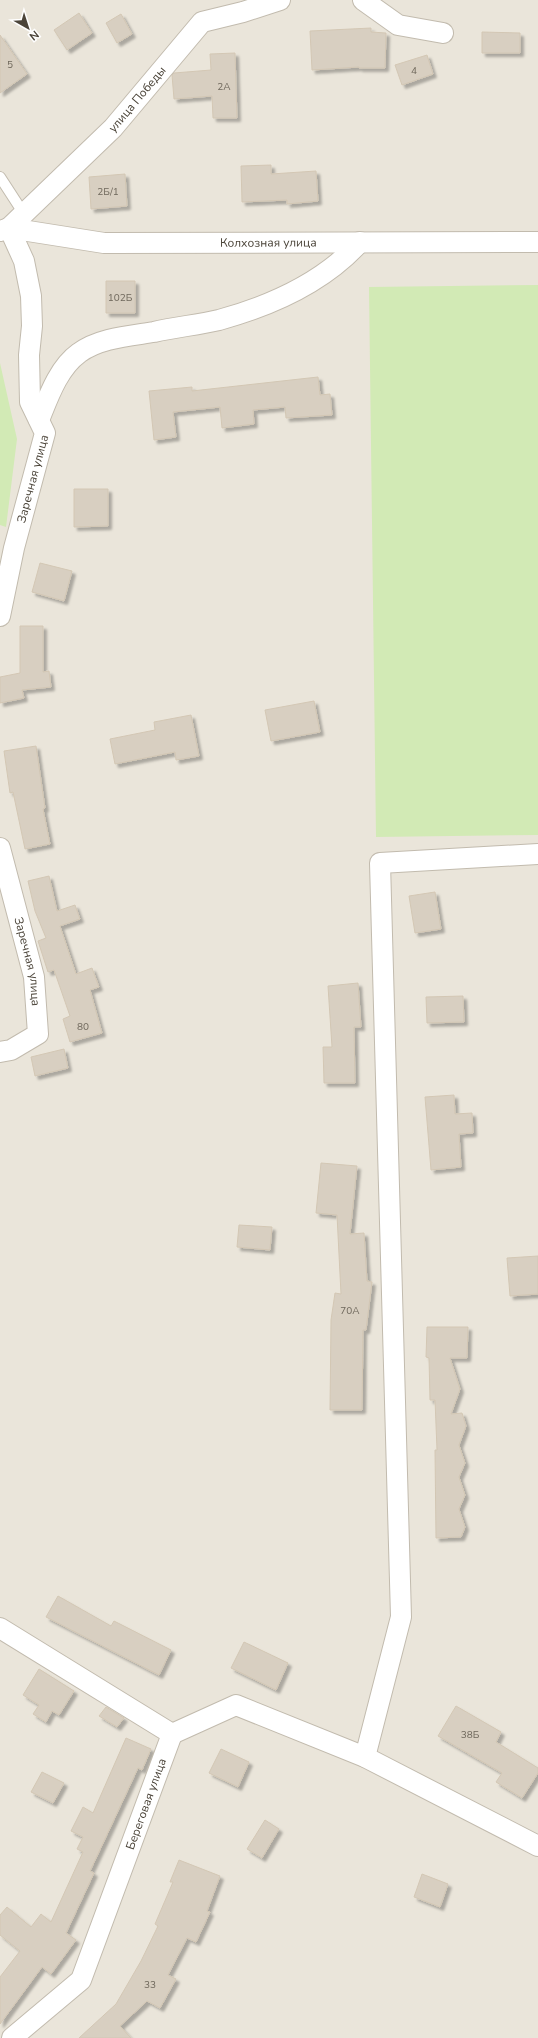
<svg xmlns="http://www.w3.org/2000/svg" width="538" height="2038" font-family="'Nunito Sans',sans-serif">
  <defs>
    <filter id="shadow"><feDropShadow dx="3.5" dy="3.5" stdDeviation="1" flood-color="#0004"/></filter>
  </defs>
  <rect width="100%" height="100%" fill="#f6f3ec"/>
  <!-- residential -->
  <path fill="#eae5da" d="M 0,0 L 538,0 L 538,2038 L 0,2038 Z"/>
  <!-- green -->
  <path fill="#d2eab5" d="M 538,285 L 538,835 L 376,837 L 369,287 Z
    M 0,363 L 17,439 L 6,527 L 0,525 Z"/>
  <!-- building -->
  <path fill="#d8cfc1" stroke="#d3c7b4" filter="url(#shadow)" d="M 79,13 L 92,33 L 67,50 L 54,30 Z
    M 121,14 L 132,34 L 117,43 L 106,23 Z
    M 371,28 L 371,32 L 386,33 L 385,68 L 359,68 L 359,67 L 312,70 L 310,31 Z
    M 482,32 L 520,33 L 520,53 L 482,53 Z
    M 0,35 L 27,74 L 0,93 Z
    M 235,53 L 237,118 L 213,118 L 212,96 L 174,99 L 172,75 L 174,73 L 211,70 L 210,54 Z
    M 427,55 L 433,74 L 402,85 L 395,65 Z
    M 271,165 L 271,174 L 316,171 L 318,201 L 287,204 L 287,200 L 242,202 L 241,166 Z
    M 125,174 L 127,206 L 91,209 L 89,177 Z
    M 106,281 L 135,281 L 135,313 L 106,313 Z
    M 318,377 L 320,395 L 330,394 L 332,415 L 286,418 L 285,407 L 253,410 L 254,424 L 222,428 L 220,407 L 173,412 L 176,437 L 154,440 L 149,391 L 192,387 L 192,391 Z
    M 74,489 L 108,489 L 108,526 L 74,527 Z
    M 40,563 L 72,571 L 64,601 L 32,592 Z
    M 20,626 L 43,626 L 43,672 L 49,671 L 51,687 L 22,690 L 24,698 L 0,703 L 0,677 L 20,673 Z
    M 314,701 L 320,732 L 271,741 L 265,710 Z
    M 191,715 L 199,756 L 176,760 L 175,752 L 115,764 L 110,739 L 155,730 L 154,722 Z
    M 36,746 L 45,808 L 43,809 L 50,844 L 25,849 L 13,792 L 10,793 L 4,751 Z
    M 49,876 L 57,911 L 75,905 L 80,919 L 60,926 L 76,974 L 92,968 L 99,987 L 90,990 L 102,1033 L 70,1042 L 63,1019 L 70,1016 L 54,970 L 48,972 L 38,941 L 46,938 L 35,911 L 28,881 Z
    M 435,892 L 441,929 L 415,933 L 409,896 Z
    M 358,983 L 361,1027 L 354,1027 L 355,1083 L 324,1083 L 323,1047 L 332,1047 L 328,986 Z
    M 463,996 L 464,1022 L 427,1023 L 426,997 Z
    M 64,1049 L 68,1068 L 35,1076 L 31,1057 Z
    M 454,1095 L 455,1114 L 472,1113 L 473,1133 L 459,1134 L 461,1167 L 431,1170 L 425,1097 Z
    M 321,1163 L 357,1166 L 350,1234 L 364,1233 L 367,1281 L 372,1282 L 366,1330 L 363,1330 L 362,1410 L 330,1410 L 331,1320 L 335,1293 L 341,1294 L 337,1215 L 316,1213 Z
    M 239,1225 L 272,1227 L 270,1250 L 237,1247 Z
    M 538,1256 L 538,1294 L 510,1296 L 507,1258 Z
    M 427,1327 L 468,1327 L 467,1358 L 450,1358 L 460,1389 L 451,1414 L 462,1413 L 466,1426 L 459,1445 L 465,1463 L 459,1477 L 465,1495 L 459,1509 L 465,1527 L 461,1537 L 436,1538 L 435,1450 L 437,1450 L 435,1400 L 430,1400 L 429,1358 L 426,1357 Z
    M 58,1596 L 111,1626 L 114,1621 L 171,1650 L 159,1675 L 46,1617 Z
    M 244,1642 L 288,1663 L 276,1690 L 231,1668 Z
    M 39,1669 L 74,1691 L 59,1715 L 52,1711 L 46,1722 L 33,1714 L 39,1705 L 23,1695 Z
    M 456,1706 L 501,1732 L 496,1742 L 538,1768 L 538,1773 L 522,1798 L 496,1782 L 502,1773 L 438,1736 Z
    M 106,1707 L 124,1718 L 117,1727 L 99,1716 Z
    M 126,1738 L 151,1749 L 142,1770 L 138,1768 L 90,1871 L 94,1873 L 66,1933 L 76,1940 L 51,1974 L 42,1967 L 0,2024 L 0,1977 L 20,1951 L 0,1935 L 0,1915 L 7,1907 L 31,1927 L 41,1914 L 51,1922 L 83,1852 L 77,1849 L 83,1837 L 71,1831 L 83,1807 L 93,1813 Z
    M 221,1749 L 249,1762 L 238,1787 L 209,1773 Z
    M 42,1772 L 64,1783 L 53,1803 L 31,1792 Z
    M 265,1820 L 279,1829 L 262,1858 L 247,1849 Z
    M 179,1860 L 220,1876 L 207,1911 L 210,1912 L 196,1942 L 187,1938 L 168,1975 L 176,1979 L 160,2008 L 147,2001 L 120,2026 L 131,2038 L 79,2038 L 116,2004 L 141,1961 L 158,1926 L 155,1924 L 173,1882 L 170,1882 Z
    M 422,1874 L 448,1884 L 440,1907 L 414,1897 Z"/>
  <g fill="none" stroke-linecap="round" stroke-linejoin="round">
    <!-- service casing -->
    <g stroke="#c2bbae" stroke-width="12">
      <path id="service" d="M 0,177 L 24,214"/>
    </g>
    <!-- minor casing -->
    <g stroke="#c2bbae" stroke-width="22">
      <g id="minor">
        <path d="M 363,0 L 398,25 L 443,33"/>
        <path id="s1" d="M 0,231 L 9,228 L 104,243 L 538,242"/>
        <path d="M 39,420 C 48,398 58,368 79,353 C 99,338 129,336 154,332 C 175,327 198,325 219,320 C 270,306 324,282 360,242"/>
        <path id="s2" d="M 0,616 L 14,548 L 45,433 L 30,402 L 29,355 L 32,326 L 31,296 L 24,261 L 9,228 L 113,128 L 202,22 L 243,12 L 280,0"/>
        <path id="s3" d="M 0,848 L 34,977 L 38,1034 L 11,1050 L 0,1052"/>
        <path d="M 0,1628 L 172,1734 L 81,1980 L 12,2038"/>
        <path d="M 172,1734 L 236,1705 L 365,1757 L 538,1846"/>
        <path d="M 365,1757 L 401,1617 L 380,863 L 538,854"/>
      </g>
    </g>
    <!-- service -->
    <use href="#service" stroke="#fff" stroke-width="10"/>
    <!-- minor -->
    <use href="#minor" stroke="#fff" stroke-width="20"/>
  </g>
  <g text-anchor="middle" stroke-width="4" stroke-linejoin="round" paint-order="stroke">
    <!-- number labels -->
    <g font-size="10" fill="#6e675b">
      <text x="10" y="68">5</text>
      <text x="414" y="74">4</text>
      <text x="224" y="90">2А</text>
      <text x="108" y="195">2Б/1</text>
      <text x="120" y="301">102Б</text>
      <text x="83" y="1030">80</text>
      <text x="350" y="1314">70А</text>
      <text x="470" y="1738">38Б</text>
      <text x="150" y="1988">33</text>
    </g>
    <!-- street labels -->
    <g font-size="12" fill="#4b4439" stroke="#fff">
      <text dy="4" stroke="none"><textPath href="#s2" startOffset="583">улица Победы</textPath></text>
      <text dy="4" stroke="none"><textPath href="#s1" startOffset="270">Колхозная улица</textPath></text>
      <text dy="4" stroke="none"><textPath href="#s2" startOffset="141">Заречная улица</textPath></text>
      <text dy="4" stroke="none"><textPath href="#s3" startOffset="117">Заречная улица</textPath></text>
      <text transform="translate(146 1804) rotate(-70)" y="4">Береговая улица</text>
    </g>
  </g>
  <!-- north arrow -->
  <g transform="translate(28 28) rotate(141)" stroke="#ffffff" stroke-width="3" paint-order="stroke">
  <path d="M0-3L7 15L0 10L-7 15Z" fill="#4b4439"/>
  <text y="-6" font-size="11" font-weight="bold" text-anchor="middle" fill="#4b4439">N</text>
  </g>
</svg>
